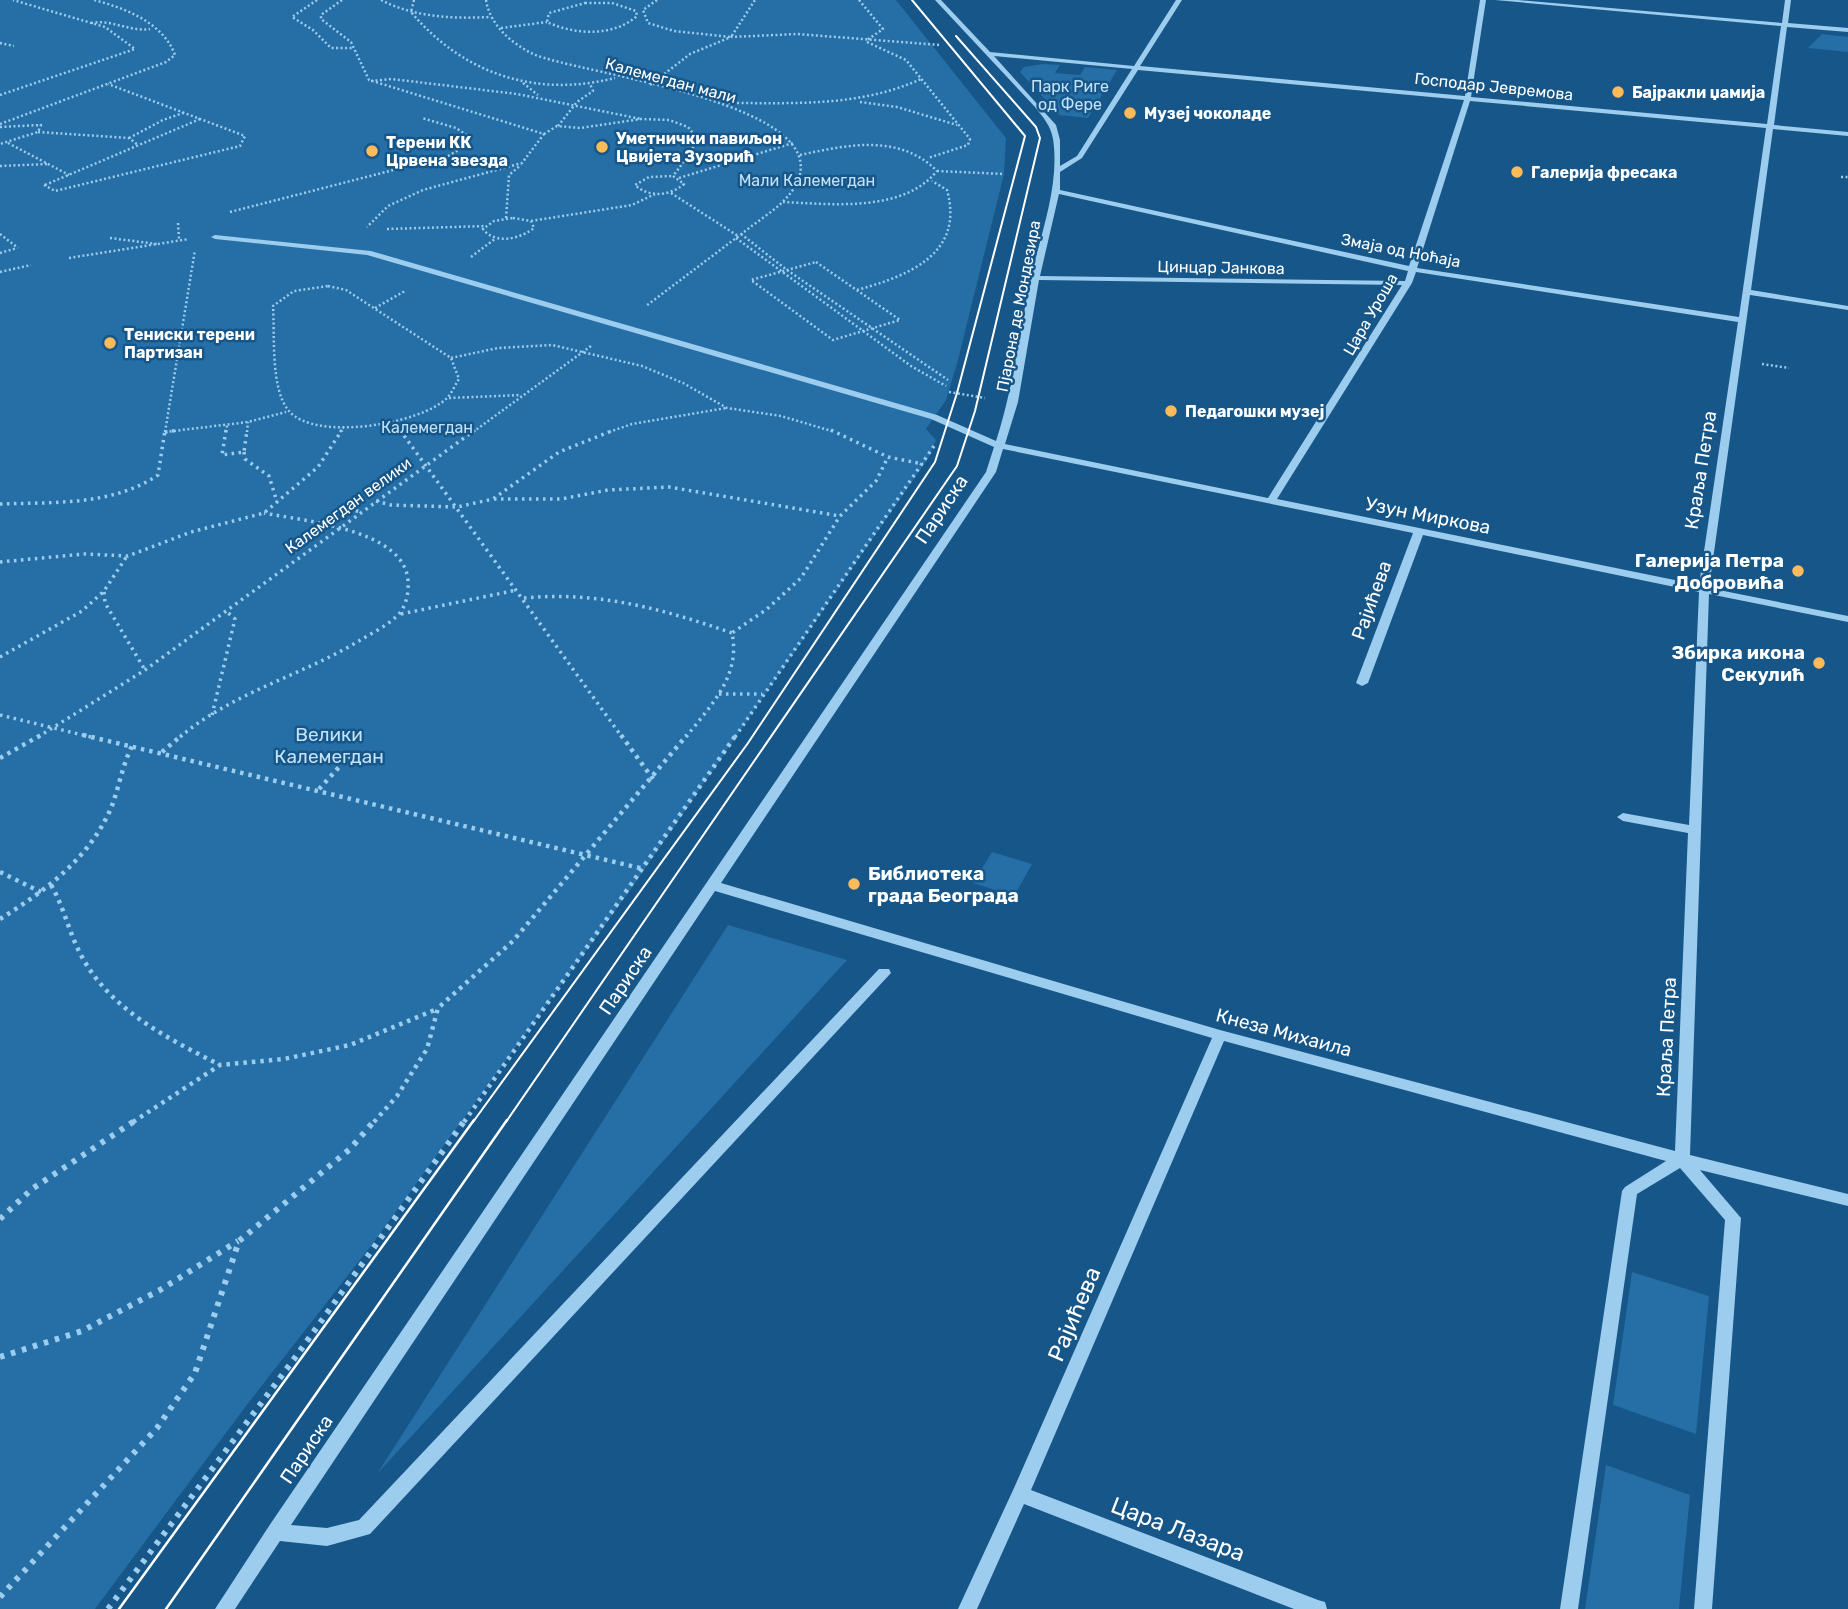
<svg xmlns="http://www.w3.org/2000/svg" width="1848" height="1609" font-family="Rubik,sans-serif">
  <rect width="100%" height="100%" fill="#165688"/>
  <!-- green -->
  <path fill="#256fa6" d="M 0,0 L 896,0 L 1006,138 L 1004,174 L 958,360 L 946,400 L 926,429 L 936,440 L 929,457 L 631,889 L 370,1247 L 246,1406 L 95,1609 L 0,1609 Z
    M 1822,34 L 1848,37 L 1848,52 L 1808,48 Z
    M 1043,64 L 1060,65 L 1055,73 L 1080,75 L 1085,67 L 1117,70 L 1088,118 L 1059,115 L 1020,72 L 1024,67 Z
    M 992,852 L 1032,864 L 1014,896 L 973,883 Z
    M 728,925 L 847,960 L 377,1474 Z
    M 1632,1272 L 1709,1296 L 1696,1434 L 1613,1405 Z
    M 1606,1465 L 1690,1495 L 1679,1609 L 1585,1609 Z"/>
  <g fill="none" stroke-linecap="round" stroke-linejoin="round">
    <!-- path-far3 -->
    <path stroke="#9cccee" stroke-width="2.5" stroke-dasharray="2 2.5" stroke-linecap="butt" d="M 317,0 L 292,17 L 313,30 L 331,48 L 353,48
      M 342,0 L 321,15 L 321,19 L 351,42 L 369,80 L 544,134 L 522,163 L 423,190 L 388,206 L 367,227
      M 381,0 C 414,17 452,19 489,17
      M 414,0 L 411,12 C 463,74 536,98 615,78
      M 486,0 C 490,25 511,43 533,54 C 578,74 853,104 792,191 C 780,208 760,219 744,232 C 711,257 679,281 646,306
      M 657,0 L 643,10 L 648,23 L 674,31 L 731,37 L 755,0
      M 859,0 L 883,29 L 867,40
      M 585,3 L 612,3 L 636,11 L 637,16 C 613,37 575,35 547,22 L 549,13 Z
      M 91,23 C 112,19 129,32 150,29
      M 501,28 L 547,22
      M 867,42 L 906,60 L 970,139 L 968,145 L 928,158
      M 0,43 L 14,46
      M 371,81 L 392,79 L 517,94 L 641,119
      M 523,83 L 538,95
      M 650,85 L 690,54 L 731,37 L 797,34 L 940,45
      M 0,95 L 135,49 L 105,27 L 13,0
      M 860,102 L 897,107 L 957,125
      M 728,103 C 795,103 859,107 921,79
      M 0,124 L 166,62 L 175,55 C 163,22 124,8 94,0
      M 558,126 L 577,102 L 593,91 L 590,84
      M 0,127 L 41,125 L 38,132 L 0,144
      M 38,132 L 129,138 L 138,145
      M 544,134 L 557,126 L 580,128 L 641,119 L 669,120 L 688,127 L 696,137 L 692,151 L 673,176
      M 129,138 L 163,120 L 183,113
      M 8,143 L 69,175
      M 800,155 C 847,145 899,133 937,171
      M 0,166 L 48,164
      M 937,171 L 1004,174
      M 673,176 L 684,184 C 670,196 649,198 635,185 L 649,177 Z
      M 1841,177 L 1848,177
      M 679,178 L 793,143
      M 44,185 L 55,191 L 240,146 L 245,136 L 108,84
      M 45,185 L 200,119
      M 671,193 L 738,236
      M 783,202 C 831,204 903,213 937,171
      M 230,212 L 448,156 L 464,147 L 468,136 L 456,128 L 422,118
      M 506,218 L 509,175 L 521,165
      M 513,218 L 531,221 L 534,228 C 520,239 495,245 483,229 L 494,221 Z
      M 531,221 L 632,205 L 655,194
      M 178,223 L 179,239
      M 387,229 L 486,226
      M 0,234 L 18,248
      M 741,234 L 787,270 L 948,380
      M 110,238 L 157,244
      M 736,238 L 911,366 L 946,386
      M 0,253 L 17,248
      M 471,257 L 496,238
      M 69,258 L 189,239
      M 816,262 L 900,320 L 833,340 L 751,280 Z
      M 0,272 L 31,265
      M 328,286 L 346,290 L 451,358 L 459,379 C 455,385 452,393 447,398 C 421,424 315,442 289,411 C 270,389 275,335 273,306 L 294,291 Z
      M 857,290 C 907,276 965,255 947,190 L 932,181
      M 375,308 L 405,291
      M 451,358 L 498,348 L 552,345 L 642,366 L 683,383 L 727,408 L 781,416 L 835,432
      M 1762,364 L 1789,368
      M 949,392 L 985,398
      M 449,398 L 521,395
      M 395,423 L 402,432
      M 165,432 L 248,422 L 286,412
      M 165,432 L 195,250
      M 226,432 L 227,425
      M 247,432 L 248,422
      M 340,432 L 343,428
      M 473,432 L 591,346
      M 609,432 L 632,424 L 726,408"/>
    <!-- path-far2 -->
    <path stroke="#9cccee" stroke-width="3.5" stroke-dasharray="2.5 4.5" stroke-linecap="butt" d="M 226,430 L 222,455 L 244,452 L 247,430
      M 400,430 L 622,737
      M 831,430 L 888,457 L 923,464
      M 165,432 L 179,430
      M 244,452 L 245,459 L 269,476 L 277,502
      M 494,499 L 561,499 L 608,490 L 669,487 L 840,516
      M 376,501 L 391,505 L 457,507 L 493,499 L 559,452 L 614,430
      M 0,504 C 54,502 112,506 158,475 L 165,430
      M 349,509 L 361,512
      M 0,562 L 84,554 L 128,556 L 191,532 L 264,513 L 318,467 L 342,430
      M 104,592 L 105,603 L 145,670
      M 524,598 C 598,591 663,609 732,633
      M 401,614 L 517,590
      M 0,657 L 82,611 L 104,591 L 127,556
      M 719,694 L 762,694
      M 0,715 L 91,737
      M 212,715 L 235,619 L 226,611
      M 38,737 L 145,670 L 475,430
      M 180,737 C 233,692 304,675 362,639 C 374,632 388,625 398,615 C 406,607 409,592 408,581 C 405,529 303,521 264,513
      M 686,737 C 711,705 741,676 732,633 L 767,609 L 801,578 L 840,516 L 876,481 L 888,457
      M 735,737 L 934,446"/>
    <!-- path-far1 -->
    <path stroke="#9cccee" stroke-width="4.5" stroke-dasharray="3.5 5" stroke-linecap="butt" d="M 83,735 L 644,869
      M 621,735 L 653,779
      M 162,752 L 182,735
      M 0,758 L 41,735
      M 319,789 L 352,753
      M 0,872 L 41,892
      M 51,885 C 64,907 69,933 81,955 C 110,1010 167,1038 220,1065
      M 0,919 C 45,891 89,859 111,808 C 119,788 122,766 132,746
      M 133,1122 L 220,1065 L 284,1059 L 350,1045 L 437,1009
      M 374,1122 L 397,1096 L 427,1049 L 438,1008 L 513,941 L 687,735
      M 464,1122 L 736,735"/>
    <!-- path -->
    <path stroke="#9cccee" stroke-width="6" stroke-dasharray="4.5 7" stroke-linecap="butt" d="M 0,1219 L 32,1189 L 136,1120
      M 0,1357 L 82,1331 L 160,1290 L 238,1241
      M 0,1597 L 157,1428 L 195,1373 L 239,1241 L 350,1149 L 375,1120
      M 108,1609 L 297,1355 L 465,1120"/>
    <!-- minor -->
    <path fill="#9cccee" fill-rule="evenodd" d="M 935,0 L 941,0 L 990,52 L 1134,66 L 1176,0 L 1182,0 L 1140,66 L 1465,96 L 1480,0 L 1486,0 L 1471,97 L 1767,124 L 1781,26 L 1495,0 L 1518,0 L 1782,23 L 1785,0 L 1791,0 L 1788,23 L 1848,28 L 1848,32 L 1787,27 L 1774,125 L 1848,132 L 1848,136 L 1773,129 L 1751,290 L 1848,306 L 1848,310 L 1750,295 L 1709,588 L 1848,616 L 1848,622 L 1709,594 L 1690,1155 L 1848,1194 L 1848,1206 L 1700,1170 L 1741,1218 L 1712,1609 L 1694,1609 L 1725,1220 L 1680,1168 L 1637,1194 L 1578,1609 L 1560,1609 L 1622,1191 L 1625,1187 L 1666,1161 L 1224,1041 L 1031,1490 L 1318,1600 L 1325,1602 L 1327,1609 L 1294,1609 L 1024,1504 L 977,1609 L 958,1609 L 1014,1488 L 1212,1038 L 715,891 L 291,1525 L 327,1528 L 359,1520 L 879,969 L 889,969 L 891,973 L 370,1534 L 327,1546 L 280,1541 L 235,1609 L 215,1609 L 269,1526 L 986,472 L 994,447 L 931,419 L 367,255 L 215,239 L 211,237 L 215,235 L 371,251 L 937,415 L 996,441 C 1014,386 1019,332 1031,277 C 1041,233 1060,184 1053,139 C 1051,126 1043,117 1035,107 ZM 994,56 L 1132,69 L 1077,156 L 1060,166 L 1060,140 L 1056,125 ZM 1138,70 L 1464,100 L 1409,266 L 1060,190 L 1060,172 L 1082,158 ZM 1470,101 L 1766,128 L 1739,317 L 1417,268 ZM 1059,194 L 1408,271 L 1405,281 L 1040,276 ZM 1416,272 L 1738,322 L 1699,585 L 1277,499 L 1412,283 ZM 1039,280 L 1402,285 L 1268,498 L 1005,444 L 1018,402 ZM 1003,449 L 1413,533 L 1356,683 L 1362,686 L 1368,683 L 1423,535 L 1699,592 L 1689,825 L 1623,813 L 1617,817 L 1623,821 L 1688,833 L 1675,1151 L 1220,1030 L 721,883 L 996,472 Z"/>
    <!-- tram-far1 -->
    <path stroke="#fff" stroke-width="2" d="M 473,1122 L 748,743 L 935,462 L 957,393 L 1025,136 L 912,0
      M 506,1122 L 957,466 L 975,411 L 1040,138 L 1036,127 L 956,36"/>
    <!-- tram -->
    <path stroke="#fff" stroke-width="2.5" d="M 119,1609 L 474,1120
      M 166,1609 L 507,1120"/>
  </g>
  <!-- markers -->
  <g fill="#ffba5a" stroke="#165688" stroke-width="2.5">
    <circle cx="1618" cy="92" r="7"/>
    <circle cx="1130" cy="113" r="7"/>
    <circle cx="602" cy="147" r="7"/>
    <circle cx="372" cy="151" r="7"/>
    <circle cx="1517" cy="172" r="7"/>
    <circle cx="110" cy="343" r="7"/>
    <circle cx="1171" cy="411" r="7"/>
    <circle cx="1798" cy="571" r="7"/>
    <circle cx="1819" cy="663" r="7"/>
    <circle cx="854" cy="884" r="7"/>
  </g>
  <g text-anchor="middle" stroke-width="5" stroke-linejoin="round" paint-order="stroke">
    <!-- far-street labels -->
    <g font-size="16" fill="#fff" stroke="#165688">
      <text transform="translate(671 80) rotate(15)" y="6">Калемегдан мали</text>
      <text transform="translate(1494 86) rotate(6)" y="6">Господар Јевремова</text>
      <text transform="translate(1401 250) rotate(11)" y="6">Змаја од Ноћаја</text>
      <text transform="translate(1221 267) rotate(1)" y="6">Цинцар Јанкова</text>
      <text transform="translate(1018 306) rotate(-79)" y="6">Пјарона де Мондезира</text>
      <text transform="translate(1370 314) rotate(-60)" y="6">Цара Уроша</text>
      <text transform="translate(348 505) rotate(-36)" y="6">Калемегдан велики</text>
    </g>
    <!-- far-park labels -->
    <g font-size="16" fill="#c2e3fb" stroke="#165688">
      <text x="1070" y="92">Парк Риге<tspan x="1070" dy="18">од Фере</tspan></text>
      <text x="807" y="186">Мали Калемегдан</text>
      <text x="427" y="433">Калемегдан</text>
    </g>
    <!-- far-poi labels -->
    <g font-size="16" font-weight="bold" fill="#fff" stroke="#165688" text-anchor="start">
      <text x="1632" y="98">Бајракли џамија</text>
      <text x="1144" y="119">Музеј чоколаде</text>
      <text x="616" y="144">Уметнички павиљон<tspan x="616" dy="18">Цвијета Зузорић</tspan></text>
      <text x="386" y="148">Терени КК<tspan x="386" dy="18">Црвена звезда</tspan></text>
      <text x="1531" y="178">Галерија фресака</text>
      <text x="124" y="340">Тениски терени<tspan x="124" dy="18">Партизан</tspan></text>
      <text x="1185" y="417">Педагошки музеј</text>
    </g>
    <!-- street labels -->
    <g font-size="19" fill="#fff" stroke="#165688">
      <text transform="translate(1700 470) rotate(-81)" y="7">Краља Петра</text>
      <text transform="translate(941 509) rotate(-56)" y="7">Париска</text>
      <text transform="translate(1428 515) rotate(11)" y="7">Узун Миркова</text>
      <text transform="translate(1371 600) rotate(-70)" y="7">Рајићева</text>
      <text transform="translate(625 980) rotate(-56)" y="7">Париска</text>
      <text transform="translate(1284 1032) rotate(15)" y="7">Кнеза Михаила</text>
      <text transform="translate(1666 1037) rotate(-87)" y="7">Краља Петра</text>
      <text transform="translate(306 1449) rotate(-56)" y="7">Париска</text>
    </g>
    <!-- poi labels -->
    <g font-size="19" font-weight="bold" fill="#fff" stroke="#165688" text-anchor="end">
      <text x="1784" y="567">Галерија Петра<tspan x="1784" dy="22">Добровића</tspan></text>
      <text x="1805" y="659">Збирка икона<tspan x="1805" dy="22">Секулић</tspan></text>
      <text x="868" y="880" text-anchor="start">Библиотека<tspan x="868" dy="22">града Београда</tspan></text>
    </g>
    <!-- park labels -->
    <g font-size="19" fill="#c2e3fb" stroke="#165688">
      <text x="329" y="741">Велики<tspan x="329" dy="22">Калемегдан</tspan></text>
    </g>
    <!-- near-street labels -->
    <g font-size="23" fill="#fff" stroke="#165688">
      <text transform="translate(1074 1314) rotate(-67)" y="8">Рајићева</text>
      <text transform="translate(1178 1529) rotate(21)" y="8">Цара Лазара</text>
    </g>
  </g>
</svg>
